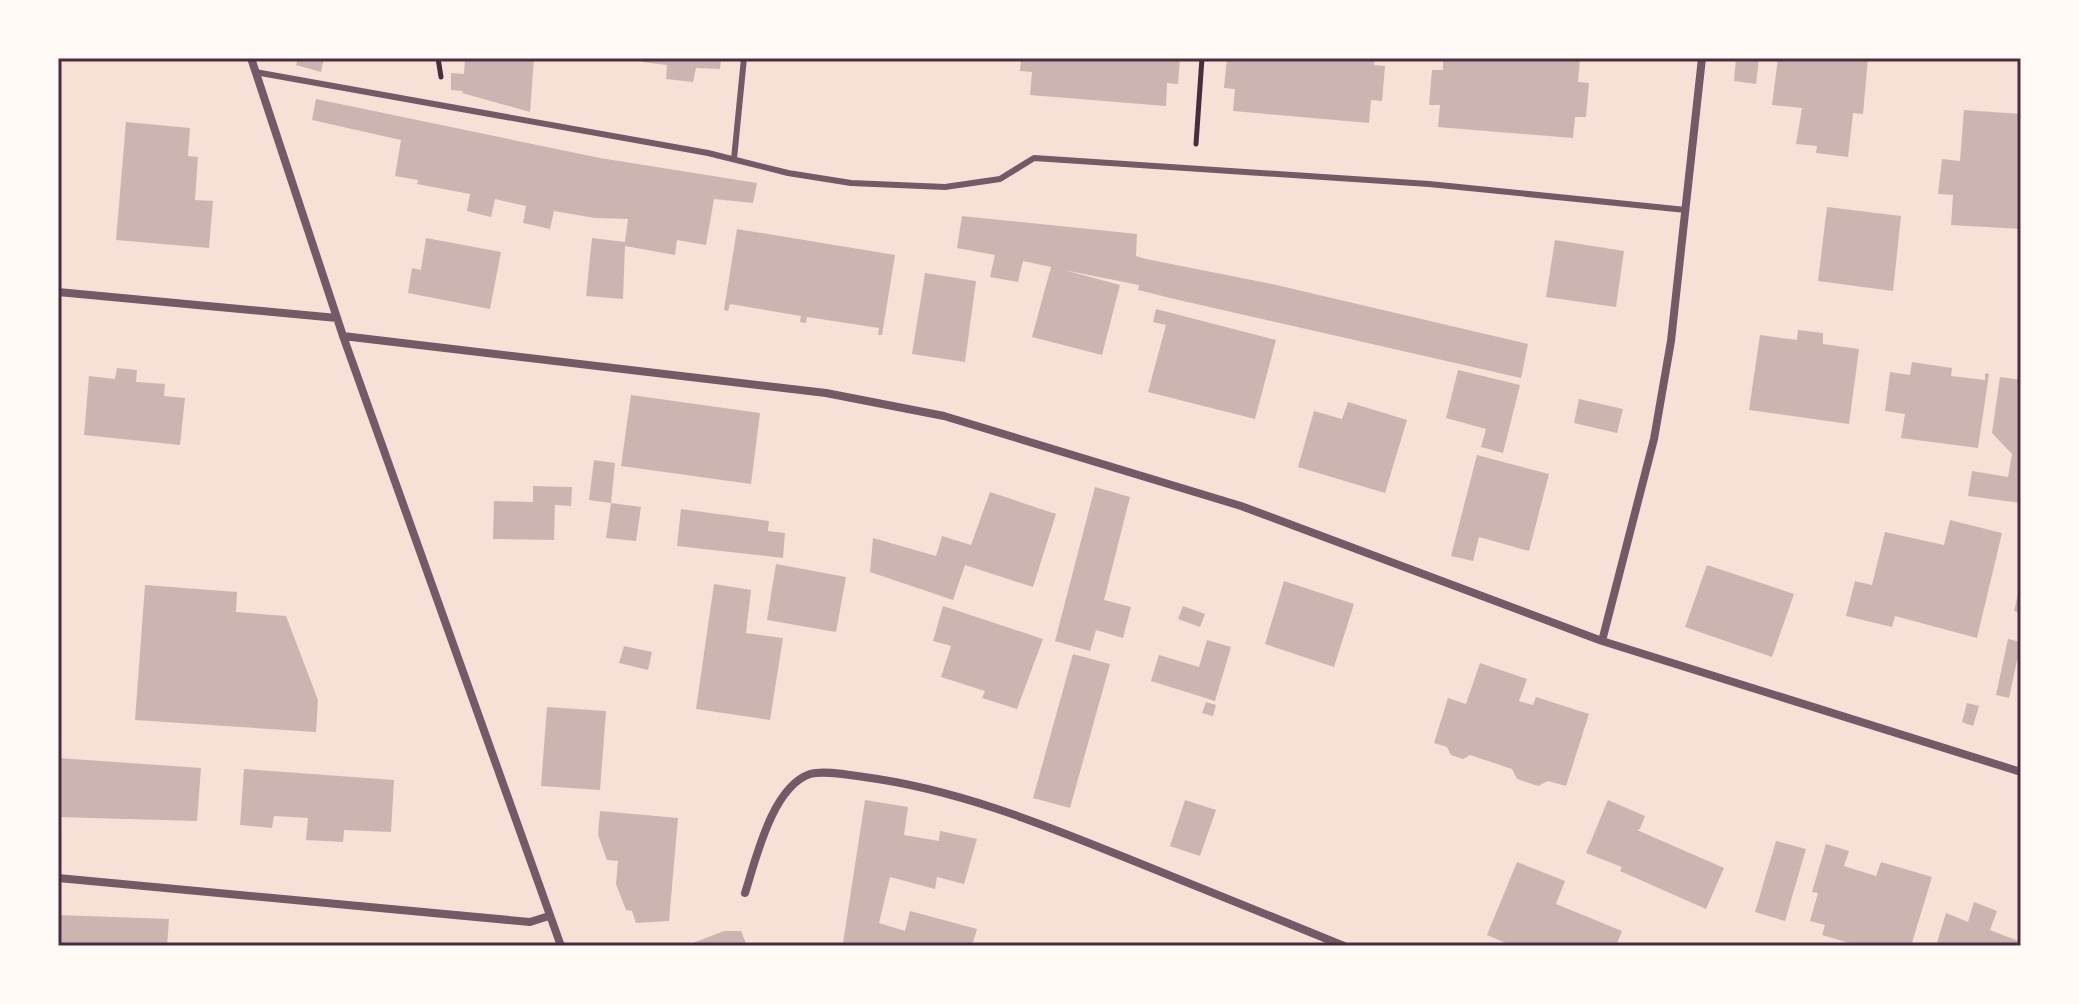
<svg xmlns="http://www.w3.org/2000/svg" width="2079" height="1004" font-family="'Exo 2',sans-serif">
  <rect width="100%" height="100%" fill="#f7e1d7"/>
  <!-- building -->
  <path fill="#ccb4b1" d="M 298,58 L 324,58 L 321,72 L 296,65 Z
    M 465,58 L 534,58 L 530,112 L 462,93 L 463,91 L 451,90 L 451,73 L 464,74 Z
    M 643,58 L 721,58 L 720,69 L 696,68 L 693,82 L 666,79 L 667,65 L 642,62 Z
    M 1021,58 L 1180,58 L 1178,84 L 1167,83 L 1166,106 L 1030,95 L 1032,72 L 1020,71 Z
    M 1227,58 L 1375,58 L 1374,65 L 1385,66 L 1382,101 L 1371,100 L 1369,123 L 1233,111 L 1235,89 L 1224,88 Z
    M 1443,58 L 1580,60 L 1578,82 L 1589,83 L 1586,117 L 1575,117 L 1573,138 L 1438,127 L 1440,105 L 1429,105 L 1432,70 L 1443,70 Z
    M 1736,58 L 1759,58 L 1756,84 L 1734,81 Z
    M 1778,58 L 1868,58 L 1863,114 L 1853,113 L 1848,157 L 1816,153 L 1817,146 L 1796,144 L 1802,108 L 1772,105 Z
    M 316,99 L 600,158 L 757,183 L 753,203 L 714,199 L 706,245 L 677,240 L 675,255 L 625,246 L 623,299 L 586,296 L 592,238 L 625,242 L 628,219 L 595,218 L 554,211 L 550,229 L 523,223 L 526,206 L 495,199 L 491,217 L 467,211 L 470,194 L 417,184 L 418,180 L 395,176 L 401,140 L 312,120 Z
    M 1964,110 L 2021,114 L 2021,229 L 1951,225 L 1953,195 L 1938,194 L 1942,159 L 1960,161 Z
    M 126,122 L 190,128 L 188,156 L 198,157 L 195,200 L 213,201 L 209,248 L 116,240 Z
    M 1827,207 L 1901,216 L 1893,291 L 1818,281 Z
    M 962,216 L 1137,234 L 1136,256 L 1146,259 L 1272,284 L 1528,344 L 1521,378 L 1170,298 L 1138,290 L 1139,285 L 1064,270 L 1120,285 L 1102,355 L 1032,337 L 1051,267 L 1023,261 L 1018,282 L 990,277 L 995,255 L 957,248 Z
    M 737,229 L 895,255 L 882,335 L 878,335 L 879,328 L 807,317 L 806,323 L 800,322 L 801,316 L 730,304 L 728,311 L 724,310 Z
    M 426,238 L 501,252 L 490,309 L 408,293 L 412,268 L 421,270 Z
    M 1555,240 L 1624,251 L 1616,307 L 1546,297 Z
    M 925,273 L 976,281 L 965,362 L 912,354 Z
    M 1156,309 L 1276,340 L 1255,419 L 1148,392 L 1166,325 L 1153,322 Z
    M 1798,330 L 1823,333 L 1823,344 L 1859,349 L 1849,424 L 1749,410 L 1760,335 L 1797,340 Z
    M 1912,362 L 1952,368 L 1951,376 L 1985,380 L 1985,373 L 1989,374 L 1978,448 L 1901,438 L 1905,414 L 1885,411 L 1890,372 L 1910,375 Z
    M 117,368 L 137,370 L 136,382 L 165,384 L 164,396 L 185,398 L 180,445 L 84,435 L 89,376 L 115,379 Z
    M 1458,370 L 1520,385 L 1503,453 L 1481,447 L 1486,429 L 1446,418 Z
    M 2000,377 L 2021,380 L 2021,503 L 1968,496 L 1972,471 L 2008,477 L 2012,454 L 1992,433 Z
    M 631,395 L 760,413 L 751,484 L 621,466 Z
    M 1579,399 L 1623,409 L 1617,433 L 1574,423 Z
    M 1348,402 L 1407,420 L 1385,493 L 1298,467 L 1314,411 L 1342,419 Z
    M 1477,455 L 1549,474 L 1529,551 L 1479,537 L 1473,561 L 1451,556 Z
    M 594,460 L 615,463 L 611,503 L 589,500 Z
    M 533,486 L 572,487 L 571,506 L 555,505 L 554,540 L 493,539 L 494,501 L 533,502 Z
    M 1095,487 L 1130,497 L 1104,600 L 1131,607 L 1123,638 L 1096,630 L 1090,651 L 1055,641 Z
    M 990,492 L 1056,514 L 1033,587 L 965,565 L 953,600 L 870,572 L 873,538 L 936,556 L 942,536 L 971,545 Z
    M 611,503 L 641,507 L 636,541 L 606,538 Z
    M 681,509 L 769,521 L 768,531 L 785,533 L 783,558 L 677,546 Z
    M 1950,520 L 2002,533 L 1977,638 L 1895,616 L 1892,627 L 1846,616 L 1855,581 L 1872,585 L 1885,532 L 1944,545 Z
    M 776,564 L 846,577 L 836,632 L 767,620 Z
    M 1707,565 L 1794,594 L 1772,657 L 1685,627 Z
    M 1284,581 L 1354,604 L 1334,667 L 1265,644 Z
    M 714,584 L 751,590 L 746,633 L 783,638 L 770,720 L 696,709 Z
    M 145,585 L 237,592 L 236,612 L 286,616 L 318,700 L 316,732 L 135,720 Z
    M 2020,586 L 2021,586 L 2021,613 L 2014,611 Z
    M 943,606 L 1043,639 L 1017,709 L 982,698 L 985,691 L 941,677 L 951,646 L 933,641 Z
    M 1183,606 L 1205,614 L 1200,627 L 1178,619 Z
    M 2008,639 L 2021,642 L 2009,698 L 1996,695 Z
    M 1207,640 L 1231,647 L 1215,701 L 1151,681 L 1159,655 L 1199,667 Z
    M 624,646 L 652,652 L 648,670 L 619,663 Z
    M 1073,654 L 1110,664 L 1070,808 L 1033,798 Z
    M 1480,663 L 1527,679 L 1519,701 L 1533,705 L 1536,697 L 1589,714 L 1566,786 L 1548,781 L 1538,786 L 1517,779 L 1512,769 L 1470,755 L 1463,759 L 1451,755 L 1447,747 L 1434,743 L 1448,698 L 1466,704 Z
    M 1206,702 L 1216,705 L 1213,716 L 1202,713 Z
    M 1967,703 L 1979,706 L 1973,726 L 1962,722 Z
    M 547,707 L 606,711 L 600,790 L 541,786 Z
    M 58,758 L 201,768 L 197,821 L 58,817 Z
    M 244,769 L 394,780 L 391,832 L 344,830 L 343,842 L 306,840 L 308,818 L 274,816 L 272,828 L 240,825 Z
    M 865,800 L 908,807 L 904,835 L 939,841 L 940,831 L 977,839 L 964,884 L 937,877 L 935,889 L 890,877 L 879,923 L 905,931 L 910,911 L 977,929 L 972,946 L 855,946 L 843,943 Z
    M 1185,800 L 1216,810 L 1200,856 L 1170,846 Z
    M 1608,800 L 1645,816 L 1640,829 L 1637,830 L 1724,868 L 1706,909 L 1620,871 L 1622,867 L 1586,853 Z
    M 600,811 L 678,818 L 669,921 L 636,923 L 632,911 L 626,910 L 616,884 L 618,861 L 607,860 L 598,835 Z
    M 1776,841 L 1806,849 L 1785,921 L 1755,912 Z
    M 1826,844 L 1849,851 L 1844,866 L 1876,876 L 1881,862 L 1932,877 L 1911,946 L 1859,946 L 1822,935 L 1825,925 L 1810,921 L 1818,893 L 1812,892 Z
    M 1517,862 L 1565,881 L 1556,904 L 1622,931 L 1616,946 L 1513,946 L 1487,935 Z
    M 1974,902 L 1997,911 L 1990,930 L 2021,942 L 2021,946 L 1936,946 L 1946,913 L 1968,922 Z
    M 58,915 L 169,919 L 167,946 L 80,946 L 80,944 L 58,943 Z
    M 724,931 L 741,931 L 747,946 L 685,946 Z"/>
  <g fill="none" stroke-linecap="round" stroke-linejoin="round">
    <!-- path -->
    <path stroke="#4a2c40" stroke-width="5" d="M 438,58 L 441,77
      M 1196,144 L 1202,58"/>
    <!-- service -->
    <path stroke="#755966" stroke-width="6" d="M 255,72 L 708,153 L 788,173 L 851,183 L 945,187 L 1000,179 L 1034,158 L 1429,184 L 1686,210
      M 734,159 L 744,58"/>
    <!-- minor -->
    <path stroke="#755966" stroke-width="8" d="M 251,58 L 343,336 L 561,946
      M 58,292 L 337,318
      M 343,336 L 826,393 L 944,416 L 1241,506 L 1602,641 L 2021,772
      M 1602,641 L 1654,439 L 1671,341 L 1702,58
      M 58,878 L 530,922 L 549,916
      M 745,893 C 756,859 772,787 810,774 C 824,770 849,775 864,777 C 955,789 1040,823 1124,857 C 1198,887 1271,916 1344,946"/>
  </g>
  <!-- border -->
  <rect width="2079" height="1004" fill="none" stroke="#fffaf5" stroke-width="120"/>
  <rect x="60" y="60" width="1959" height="884" fill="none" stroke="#4a2c40" stroke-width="3"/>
</svg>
